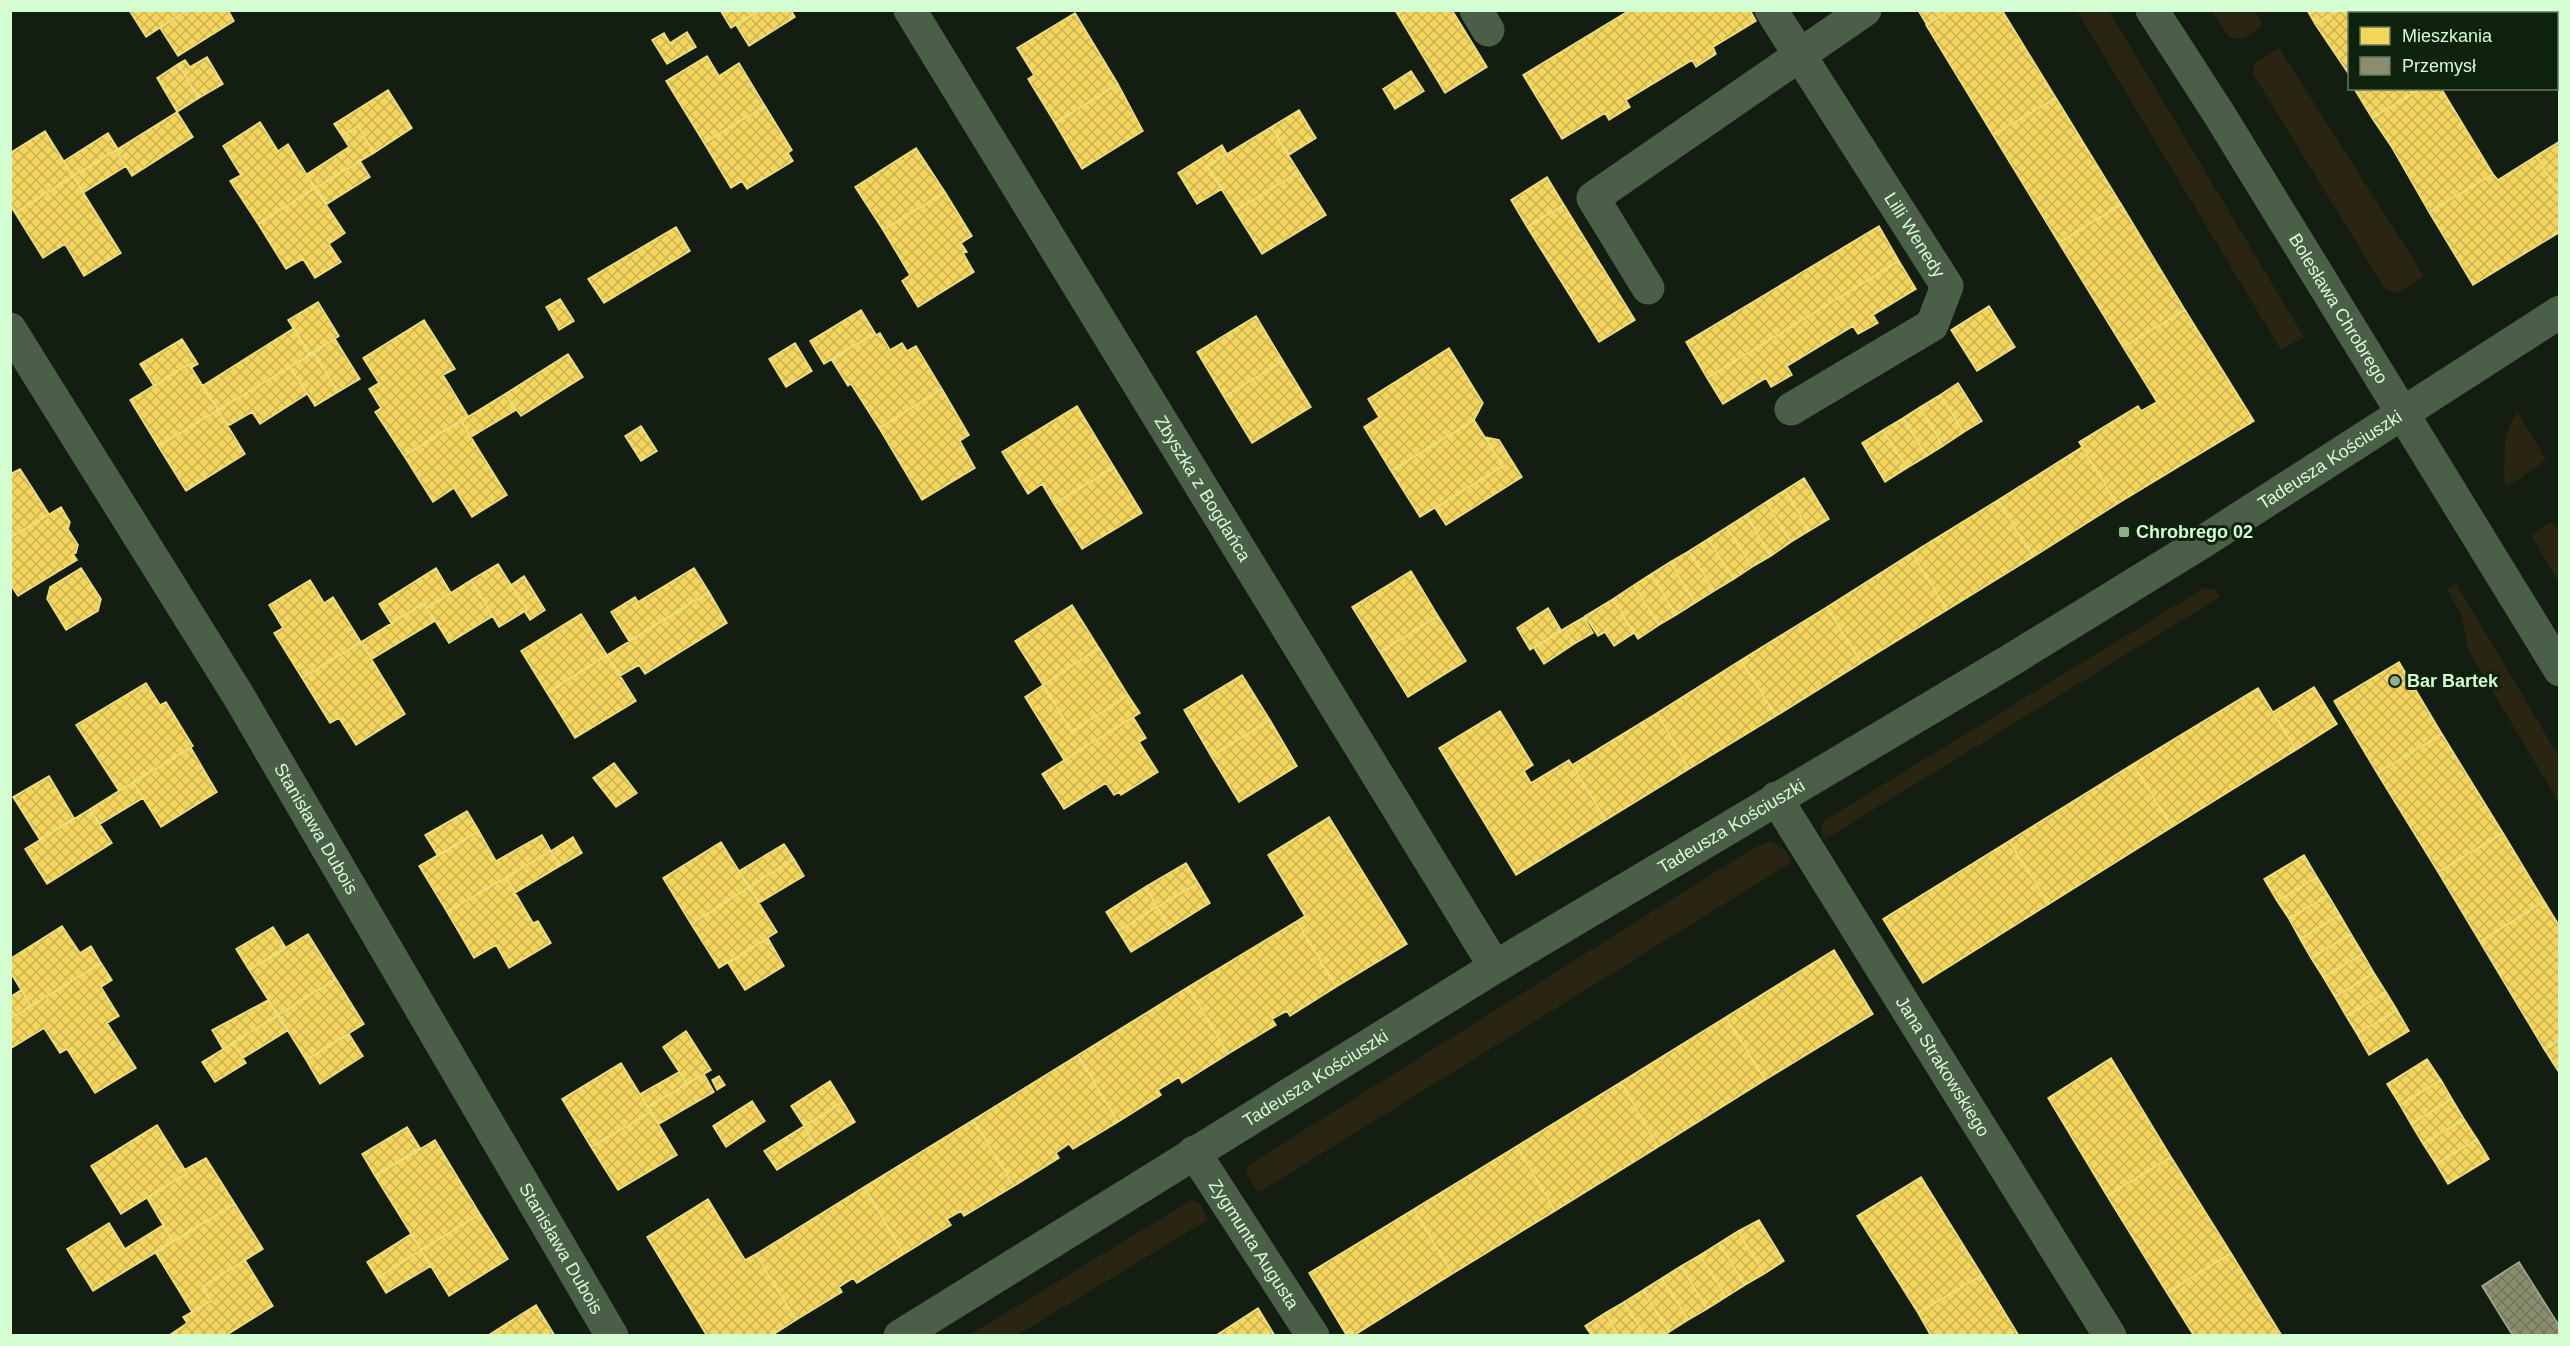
<svg xmlns="http://www.w3.org/2000/svg" width="2570" height="1346" font-family="Helvetica,sans-serif">
  <defs>
    <pattern id="homes-cross-hatch" width="8" height="8" patternUnits="userSpaceOnUse" patternTransform="scale(1.5)"><rect width="8" height="8" fill="#f6d55c"/><path d="M0 0l8 8M0 8l8-8" fill="none" stroke="#c8b355"/></pattern>
    <pattern id="industry-cross-hatch" width="8" height="8" patternUnits="userSpaceOnUse" patternTransform="scale(1.5)"><rect width="8" height="8" fill="#8c8c6e"/><path d="M0 0l8 8M0 8l8-8" fill="none" stroke="#71765e"/></pattern>
  </defs>
  <rect width="100%" height="100%" fill="#131d12"/>
  <!-- grass -->
  <path fill="#292512" d="M 2077,11 L 2109,11 L 2304,337 L 2281,350 Z
    M 2212,11 L 2255,11 L 2263,25 L 2243,39 L 2230,38 Z
    M 2279,48 L 2424,276 L 2399,293 L 2385,289 L 2253,74 L 2254,63 Z
    M 2517,411 L 2546,460 L 2507,487 L 2504,481 L 2505,436 Z
    M 2553,521 L 2559,531 L 2559,583 L 2531,535 Z
    M 2456,583 L 2559,757 L 2559,803 L 2468,650 L 2462,616 L 2447,589 Z
    M 2204,588 L 2214,589 L 2220,597 L 1824,840 L 1821,829 L 1825,820 Z
    M 1771,841 L 1786,851 L 1792,862 L 1258,1193 L 1246,1172 L 1247,1166 L 1752,849 Z
    M 1192,1200 L 1201,1205 L 1208,1220 L 1017,1335 L 969,1335 Z"/>
  <!-- homes -->
  <path fill="url(#homes-cross-hatch)" stroke="#ece17f" stroke-width="1.5" d="M 129,10 L 187,10 L 146,37 Z
    M 187,10 L 228,10 L 234,21 L 178,56 L 160,28 Z
    M 720,10 L 760,10 L 731,28 Z
    M 760,10 L 791,10 L 795,17 L 749,46 L 736,25 Z
    M 1395,10 L 1452,10 L 1487,67 L 1445,93 Z
    M 1630,10 L 1750,10 L 1756,21 L 1713,47 L 1716,54 L 1696,67 L 1692,60 L 1626,100 L 1630,107 L 1609,120 L 1605,113 L 1562,139 L 1523,75 Z
    M 1918,10 L 1950,10 L 1927,25 Z
    M 1950,10 L 2002,10 L 2056,98 L 1993,135 L 1926,25 Z
    M 2307,10 L 2337,10 L 2315,24 Z
    M 2337,10 L 2394,10 L 2396,14 L 2350,14 L 2350,76 L 2315,24 Z
    M 1075,13 L 1118,84 L 1055,123 L 1028,79 L 1034,75 L 1017,48 Z
    M 687,32 L 696,47 L 667,64 L 652,40 L 664,33 L 670,43 Z
    M 707,56 L 719,76 L 739,63 L 765,106 L 704,143 L 666,81 Z
    M 207,57 L 223,84 L 199,98 L 178,64 L 185,60 L 190,67 Z
    M 178,64 L 199,98 L 177,112 L 157,78 Z
    M 1411,71 L 1424,91 L 1395,109 L 1383,89 Z
    M 1118,84 L 1143,131 L 1082,169 L 1055,123 Z
    M 2422,88 L 2441,88 L 2493,174 L 2429,212 L 2391,146 L 2372,118 Z
    M 2422,88 L 2372,118 L 2355,90 L 2357,88 Z
    M 388,90 L 412,128 L 374,153 L 358,126 L 342,136 L 334,124 Z
    M 2056,98 L 2121,204 L 2059,243 L 1993,135 Z
    M 765,106 L 792,150 L 788,153 L 793,161 L 747,189 L 742,181 L 731,188 L 704,143 Z
    M 1299,110 L 1316,138 L 1289,155 L 1271,127 Z
    M 177,112 L 193,137 L 132,176 L 116,150 Z
    M 260,122 L 278,151 L 288,144 L 315,188 L 258,224 L 230,181 L 241,175 L 223,146 Z
    M 358,126 L 374,153 L 315,188 L 307,174 L 349,147 L 342,136 Z
    M 1271,127 L 1299,172 L 1235,211 L 1207,166 Z
    M 45,131 L 73,176 L 15,213 L 10,205 L 10,153 Z
    M 108,133 L 118,149 L 73,176 L 64,161 Z
    M 2560,141 L 2560,193 L 2536,156 Z
    M 1222,145 L 1227,154 L 1207,166 L 1222,189 L 1197,204 L 1178,173 Z
    M 916,148 L 945,192 L 883,230 L 855,187 Z
    M 116,150 L 126,166 L 83,193 L 73,176 Z
    M 2536,156 L 2560,193 L 2560,232 L 2473,285 L 2429,212 L 2493,174 L 2498,180 Z
    M 360,161 L 370,177 L 327,204 L 315,188 Z
    M 1299,172 L 1326,215 L 1262,254 L 1235,211 Z
    M 73,176 L 121,253 L 84,276 L 65,244 L 43,258 L 15,213 Z
    M 1547,177 L 1564,205 L 1527,227 L 1511,200 Z
    M 315,188 L 345,233 L 329,244 L 341,262 L 315,278 L 303,259 L 286,269 L 258,224 Z
    M 945,192 L 972,236 L 961,243 L 967,252 L 963,253 L 974,272 L 918,307 L 902,281 L 910,275 L 883,230 Z
    M 2121,204 L 2185,310 L 2123,347 L 2059,243 Z
    M 1564,205 L 1635,320 L 1599,342 L 1527,227 Z
    M 1879,226 L 1899,261 L 1707,378 L 1686,342 Z
    M 676,227 L 690,251 L 604,303 L 588,279 Z
    M 1899,261 L 1916,289 L 1873,315 L 1878,323 L 1858,334 L 1853,326 L 1787,366 L 1792,375 L 1771,387 L 1766,378 L 1723,404 L 1707,378 Z
    M 560,299 L 574,321 L 559,330 L 546,307 Z
    M 318,302 L 339,336 L 310,355 L 288,320 Z
    M 1989,306 L 2015,347 L 1977,371 L 1951,330 Z
    M 861,310 L 875,333 L 824,364 L 810,341 Z
    M 2185,310 L 2254,421 L 2117,504 L 2079,442 L 2138,406 L 2141,411 L 2157,402 L 2123,347 Z
    M 1256,316 L 1283,361 L 1224,397 L 1197,352 Z
    M 424,320 L 455,369 L 443,375 L 468,416 L 404,456 L 375,412 L 381,408 L 369,389 L 379,383 L 363,358 Z
    M 294,328 L 310,355 L 218,410 L 202,386 Z
    M 875,333 L 876,335 L 880,333 L 890,350 L 902,343 L 907,351 L 916,346 L 942,389 L 879,428 L 851,384 L 848,386 L 831,359 Z
    M 182,339 L 198,364 L 191,368 L 189,364 L 154,386 L 140,364 Z
    M 335,339 L 360,379 L 338,392 L 313,352 Z
    M 795,343 L 812,371 L 786,387 L 769,359 Z
    M 1449,348 L 1483,403 L 1474,420 L 1391,471 L 1364,427 L 1379,417 L 1368,399 Z
    M 313,352 L 338,392 L 315,406 L 290,367 Z
    M 568,354 L 583,377 L 521,416 L 505,394 Z
    M 1283,361 L 1311,407 L 1252,443 L 1224,397 Z
    M 189,364 L 218,410 L 158,446 L 130,400 Z
    M 290,367 L 307,394 L 260,424 L 252,412 L 228,426 L 218,410 Z
    M 1958,383 L 1982,421 L 1964,432 L 1940,395 Z
    M 942,389 L 969,435 L 960,441 L 975,468 L 922,500 L 879,428 Z
    M 505,394 L 516,410 L 471,437 L 461,421 Z
    M 1940,395 L 1964,432 L 1943,446 L 1920,407 Z
    M 1077,406 L 1114,467 L 1054,504 L 1042,484 L 1028,494 L 1002,452 Z
    M 1920,407 L 1943,446 L 1927,456 L 1903,418 Z
    M 218,410 L 245,454 L 186,491 L 158,446 Z
    M 1903,418 L 1927,456 L 1907,468 L 1883,430 Z
    M 1474,420 L 1503,466 L 1420,517 L 1391,471 Z
    M 461,421 L 507,495 L 472,517 L 454,488 L 433,502 L 404,456 Z
    M 641,426 L 657,451 L 641,461 L 625,436 Z
    M 1883,430 L 1907,468 L 1885,482 L 1862,443 Z
    M 1485,437 L 1499,440 L 1522,477 L 1446,525 L 1435,508 L 1503,466 Z
    M 2082,447 L 2117,504 L 2033,557 L 1998,500 Z
    M 1114,467 L 1142,513 L 1082,549 L 1054,504 Z
    M 20,469 L 49,514 L 10,538 L 10,474 Z
    M 1804,478 L 1829,519 L 1809,531 L 1785,490 Z
    M 1785,490 L 1809,531 L 1791,542 L 1766,502 Z
    M 1998,500 L 2033,557 L 1947,610 L 1912,553 Z
    M 1766,502 L 1791,542 L 1771,556 L 1746,515 Z
    M 61,507 L 70,522 L 68,529 L 78,545 L 76,553 L 73,554 L 77,560 L 18,596 L 10,584 L 10,538 Z
    M 1746,515 L 1771,556 L 1752,567 L 1727,527 Z
    M 1727,527 L 1752,567 L 1734,579 L 1708,539 Z
    M 1708,539 L 1734,579 L 1714,591 L 1689,551 Z
    M 1689,551 L 1714,591 L 1695,603 L 1670,562 Z
    M 1912,553 L 1947,610 L 1861,663 L 1827,607 Z
    M 1670,562 L 1695,603 L 1676,615 L 1651,574 Z
    M 498,564 L 527,610 L 499,627 L 471,580 Z
    M 81,568 L 101,599 L 98,611 L 66,630 L 47,599 L 50,587 Z
    M 436,568 L 451,593 L 427,608 L 424,603 L 391,623 L 379,604 Z
    M 694,568 L 709,592 L 629,641 L 611,612 L 635,597 L 638,602 Z
    M 1411,571 L 1438,616 L 1380,652 L 1352,607 Z
    M 1651,574 L 1676,615 L 1659,625 L 1634,585 Z
    M 524,576 L 545,610 L 530,620 L 525,612 L 527,610 L 511,585 Z
    M 310,580 L 324,603 L 333,597 L 361,642 L 302,678 L 274,633 L 283,628 L 269,605 Z
    M 471,580 L 493,616 L 449,643 L 427,608 Z
    M 1634,585 L 1659,625 L 1638,639 L 1613,599 Z
    M 709,592 L 727,623 L 645,674 L 639,665 L 620,676 L 607,655 Z
    M 1613,599 L 1634,633 L 1614,646 L 1605,632 L 1598,636 L 1585,616 Z
    M 424,603 L 435,621 L 372,659 L 361,642 Z
    M 1072,605 L 1099,648 L 1043,685 L 1015,641 Z
    M 1827,607 L 1861,663 L 1776,716 L 1741,660 Z
    M 1548,608 L 1561,630 L 1530,650 L 1517,628 Z
    M 581,614 L 607,655 L 547,693 L 521,651 Z
    M 1438,616 L 1466,661 L 1408,697 L 1380,652 Z
    M 1584,617 L 1593,633 L 1574,644 L 1565,628 Z
    M 1565,628 L 1574,644 L 1544,664 L 1534,648 Z
    M 361,642 L 405,714 L 356,745 L 339,718 L 330,723 L 302,678 Z
    M 1099,648 L 1128,695 L 1072,732 L 1043,685 Z
    M 607,655 L 636,701 L 575,738 L 547,693 Z
    M 1741,660 L 1776,716 L 1689,769 L 1657,713 Z
    M 2399,662 L 2442,734 L 2377,773 L 2334,701 Z
    M 1242,675 L 1270,720 L 1211,756 L 1184,710 Z
    M 146,683 L 160,705 L 166,702 L 193,746 L 119,791 L 76,725 Z
    M 1043,685 L 1072,732 L 1128,695 L 1140,713 L 1064,760 L 1025,697 Z
    M 2314,687 L 2337,724 L 2296,750 L 2273,712 Z
    M 2258,688 L 2296,750 L 2172,827 L 2133,764 Z
    M 1500,711 L 1533,765 L 1524,771 L 1531,783 L 1569,760 L 1606,820 L 1516,875 L 1439,748 Z
    M 1657,713 L 1689,769 L 1606,820 L 1572,765 Z
    M 1133,717 L 1146,738 L 1139,742 L 1158,772 L 1121,795 L 1119,792 L 1114,795 L 1106,783 L 1064,809 L 1042,774 Z
    M 1270,720 L 1297,766 L 1239,802 L 1211,756 Z
    M 2442,734 L 2503,833 L 2438,872 L 2377,773 Z
    M 191,748 L 217,792 L 161,827 L 133,782 Z
    M 614,763 L 637,793 L 616,807 L 593,778 Z
    M 2133,764 L 2172,827 L 2049,904 L 2009,841 Z
    M 49,776 L 74,818 L 40,840 L 13,797 Z
    M 133,782 L 143,798 L 100,824 L 90,809 Z
    M 90,809 L 112,843 L 47,884 L 25,849 Z
    M 467,811 L 479,831 L 438,856 L 425,835 Z
    M 1329,817 L 1407,944 L 1336,987 L 1297,921 L 1305,916 L 1268,855 Z
    M 479,831 L 496,861 L 542,835 L 551,851 L 447,912 L 419,866 Z
    M 2503,833 L 2544,901 L 2480,942 L 2438,872 Z
    M 573,837 L 582,853 L 560,866 L 551,851 Z
    M 2009,841 L 2049,904 L 1923,983 L 1883,919 Z
    M 721,842 L 749,887 L 691,924 L 663,878 Z
    M 784,844 L 794,859 L 749,887 L 739,871 Z
    M 551,851 L 560,866 L 515,893 L 506,877 Z
    M 2304,855 L 2317,877 L 2277,901 L 2264,879 Z
    M 794,859 L 804,876 L 759,903 L 749,887 Z
    M 1186,863 L 1198,883 L 1157,907 L 1145,887 Z
    M 506,877 L 533,923 L 538,921 L 551,943 L 509,968 L 496,945 L 474,958 L 447,912 Z
    M 2317,877 L 2328,895 L 2289,919 L 2277,901 Z
    M 1198,883 L 1210,903 L 1170,928 L 1157,907 Z
    M 749,887 L 777,932 L 719,968 L 691,924 Z
    M 1145,887 L 1157,907 L 1118,931 L 1106,912 Z
    M 2328,895 L 2340,915 L 2300,939 L 2289,919 Z
    M 2544,901 L 2560,927 L 2560,1040 L 2544,1049 L 2480,942 Z
    M 1157,907 L 1170,928 L 1131,952 L 1118,931 Z
    M 2340,915 L 2351,934 L 2311,958 L 2300,939 Z
    M 1297,921 L 1336,987 L 1290,1016 L 1287,1011 L 1272,1019 L 1276,1025 L 1228,1054 L 1188,987 Z
    M 62,926 L 80,953 L 91,946 L 101,963 L 31,1006 L 10,972 L 10,959 Z
    M 273,927 L 286,948 L 249,970 L 236,949 Z
    M 308,934 L 336,979 L 278,1015 L 249,970 Z
    M 2351,934 L 2363,954 L 2323,977 L 2311,958 Z
    M 768,938 L 784,966 L 745,990 L 728,963 Z
    M 1834,950 L 1873,1014 L 1765,1080 L 1726,1017 Z
    M 2363,954 L 2374,973 L 2335,997 L 2323,977 Z
    M 101,963 L 112,980 L 101,987 L 119,1016 L 107,1023 L 136,1068 L 95,1093 L 67,1049 L 60,1053 L 44,1028 L 10,1049 L 10,1019 Z
    M 2374,973 L 2386,992 L 2346,1016 L 2335,997 Z
    M 336,979 L 364,1024 L 306,1060 L 278,1015 Z
    M 1188,987 L 1228,1054 L 1182,1083 L 1179,1077 L 1158,1090 L 1161,1095 L 1118,1122 L 1078,1055 Z
    M 21,990 L 31,1006 L 10,1019 L 10,997 Z
    M 2386,992 L 2397,1010 L 2357,1034 L 2346,1016 Z
    M 268,1000 L 278,1015 L 223,1049 L 212,1030 Z
    M 2397,1010 L 2409,1031 L 2369,1055 L 2357,1034 Z
    M 278,1015 L 287,1031 L 243,1058 L 233,1043 Z
    M 1726,1017 L 1765,1080 L 1658,1147 L 1621,1082 Z
    M 686,1031 L 711,1070 L 687,1084 L 663,1047 Z
    M 349,1034 L 363,1056 L 320,1084 L 306,1060 Z
    M 2560,1040 L 2560,1074 L 2544,1049 Z
    M 233,1043 L 246,1063 L 215,1082 L 202,1062 Z
    M 1078,1055 L 1118,1122 L 1073,1149 L 1069,1144 L 1056,1153 L 1059,1158 L 1014,1186 L 973,1120 Z
    M 2111,1058 L 2171,1157 L 2107,1196 L 2048,1098 Z
    M 2427,1059 L 2441,1080 L 2400,1105 L 2387,1084 Z
    M 621,1063 L 651,1112 L 591,1147 L 562,1099 Z
    M 679,1072 L 687,1084 L 648,1107 L 640,1094 Z
    M 704,1074 L 714,1092 L 659,1124 L 648,1107 Z
    M 719,1076 L 725,1085 L 717,1090 L 712,1080 Z
    M 2441,1080 L 2452,1099 L 2411,1124 L 2400,1105 Z
    M 830,1081 L 843,1102 L 804,1126 L 791,1106 Z
    M 1621,1082 L 1658,1147 L 1555,1211 L 1517,1146 Z
    M 2452,1099 L 2464,1119 L 2423,1144 L 2411,1124 Z
    M 752,1101 L 765,1121 L 726,1147 L 713,1126 Z
    M 843,1102 L 855,1122 L 816,1146 L 804,1126 Z
    M 651,1112 L 677,1155 L 618,1190 L 591,1147 Z
    M 2464,1119 L 2477,1139 L 2436,1164 L 2423,1144 Z
    M 973,1120 L 1014,1186 L 964,1216 L 961,1211 L 947,1219 L 951,1225 L 904,1254 L 864,1187 Z
    M 157,1125 L 187,1173 L 121,1214 L 91,1166 Z
    M 804,1126 L 816,1146 L 777,1170 L 764,1151 Z
    M 407,1127 L 420,1148 L 375,1176 L 362,1154 Z
    M 2477,1139 L 2489,1159 L 2448,1184 L 2436,1164 Z
    M 435,1140 L 480,1214 L 421,1250 L 375,1176 Z
    M 1517,1146 L 1555,1211 L 1452,1274 L 1414,1209 Z
    M 2171,1157 L 2231,1253 L 2167,1293 L 2107,1196 Z
    M 206,1158 L 235,1204 L 173,1242 L 147,1198 L 187,1173 L 184,1170 Z
    M 1921,1177 L 1982,1275 L 1918,1313 L 1857,1216 Z
    M 864,1187 L 904,1254 L 857,1283 L 853,1278 L 839,1287 L 842,1292 L 796,1320 L 756,1254 Z
    M 708,1199 L 745,1260 L 756,1254 L 796,1320 L 771,1336 L 707,1336 L 647,1237 Z
    M 235,1204 L 263,1249 L 202,1287 L 211,1301 L 192,1312 L 155,1252 Z
    M 1414,1209 L 1452,1274 L 1353,1336 L 1347,1336 L 1309,1273 Z
    M 480,1214 L 508,1259 L 449,1296 L 421,1250 Z
    M 1759,1220 L 1784,1261 L 1764,1274 L 1738,1231 Z
    M 109,1223 L 125,1249 L 163,1225 L 173,1242 L 93,1291 L 67,1249 Z
    M 1738,1231 L 1764,1274 L 1745,1285 L 1719,1243 Z
    M 411,1234 L 421,1250 L 377,1278 L 367,1262 Z
    M 1719,1243 L 1745,1285 L 1726,1297 L 1700,1255 Z
    M 421,1250 L 431,1266 L 386,1293 L 377,1278 Z
    M 2231,1253 L 2245,1276 L 2282,1336 L 2194,1336 L 2167,1293 Z
    M 1700,1255 L 1726,1297 L 1707,1309 L 1681,1266 Z
    M 245,1260 L 273,1306 L 225,1336 L 168,1336 L 187,1323 L 183,1317 L 211,1301 L 202,1287 Z
    M 1681,1266 L 1707,1309 L 1688,1320 L 1662,1278 Z
    M 1982,1275 L 2019,1336 L 1931,1336 L 1918,1313 Z
    M 1662,1278 L 1688,1320 L 1669,1332 L 1643,1290 Z
    M 1643,1290 L 1669,1332 L 1664,1336 L 1645,1336 L 1624,1302 Z
    M 1624,1302 L 1645,1336 L 1619,1336 L 1605,1313 Z
    M 536,1305 L 555,1336 L 487,1336 Z
    M 1258,1308 L 1275,1336 L 1215,1336 Z
    M 1605,1313 L 1619,1336 L 1592,1336 L 1585,1326 Z"/>
  <!-- industry -->
  <path fill="url(#industry-cross-hatch)" stroke="#a2ae8c" stroke-width="1.5" d="M 2519,1262 L 2560,1327 L 2560,1336 L 2513,1336 L 2482,1286 Z"/>
  <g fill="none" stroke-linecap="round" stroke-linejoin="round">
    <!-- minor -->
    <g stroke="#4b5e48" stroke-width="33">
      <path id="s1" d="M 910,10 L 1495,967"/>
      <path d="M 1476,10 L 1488,30"/>
      <path id="s2" d="M 1771,10 L 1947,286 L 1932,325 L 1791,409"/>
      <path id="s3" d="M 2152,10 L 2219,114 L 2560,670"/>
      <path d="M 1648,288 L 1593,198 L 1865,10"/>
      <path id="s4" d="M 10,329 L 238,695 L 612,1336"/>
      <path id="s5" d="M 1776,798 L 2110,1336"/>
      <path id="s6" d="M 1194,1152 L 1313,1336"/>
      <path id="s7" d="M 900,1336 L 1495,967 L 2006,663 L 2201,543 L 2560,312"/>
    </g>
  </g>
  <!-- markers -->
  <g fill="#90af8e" stroke="#0f220e" stroke-width="2">
    <rect x="2118" y="526" width="12" height="12" rx="3"/>
    <circle cx="2395" cy="681" r="6"/>
  </g>
  <g text-anchor="middle" stroke-width="6" stroke-linejoin="round" paint-order="stroke">
    <!-- street labels -->
    <g font-size="18" fill="#d4fed1" stroke="#0f220e">
      <text dy="6" stroke="none"><textPath href="#s2" startOffset="267">Lilli Wenedy</textPath></text>
      <text dy="6" stroke="none"><textPath href="#s3" startOffset="352">Bolesława Chrobrego</textPath></text>
      <text dy="6" stroke="none"><textPath href="#s7" startOffset="1677">Tadeusza Kościuszki</textPath></text>
      <text dy="6" stroke="none"><textPath href="#s1" startOffset="561">Zbyszka z Bogdańca</textPath></text>
      <text dy="6" stroke="none"><textPath href="#s7" startOffset="975">Tadeusza Kościuszki</textPath></text>
      <text dy="6" stroke="none"><textPath href="#s4" startOffset="586">Stanisława Dubois</textPath></text>
      <text dy="6" stroke="none"><textPath href="#s5" startOffset="316">Jana Strakowskiego</textPath></text>
      <text dy="6" stroke="none"><textPath href="#s7" startOffset="489">Tadeusza Kościuszki</textPath></text>
      <text dy="6" stroke="none"><textPath href="#s6" startOffset="110">Zygmunta Augusta</textPath></text>
      <text dy="6" stroke="none"><textPath href="#s4" startOffset="1072">Stanisława Dubois</textPath></text>
    </g>
    <!-- poi labels -->
    <g font-size="18" font-weight="bold" fill="#d4fed1" stroke="#0f220e" text-anchor="start">
      <text x="2136" y="538">Chrobrego 02</text>
      <text x="2407" y="687">Bar Bartek</text>
    </g>
  </g>
  <!-- border -->
  <rect width="2570" height="1346" fill="none" stroke="#d4fed1" stroke-width="24"/>
  <!-- legend -->
  <rect x="2348" y="12" width="210" height="78" fill="#0f220e" stroke="#5e7a5c" stroke-width="1.5"/>
  <rect x="2360" y="27" width="30" height="18" fill="#f6d55c" stroke="#5e7a5c" stroke-width="1.5"/>
  <text x="2402" y="42" font-size="18" fill="#d4fed1">Mieszkania</text>
  <rect x="2360" y="57" width="30" height="18" fill="#8c8c6e" stroke="#5e7a5c" stroke-width="1.5"/>
  <text x="2402" y="72" font-size="18" fill="#d4fed1">Przemysł</text>
</svg>
